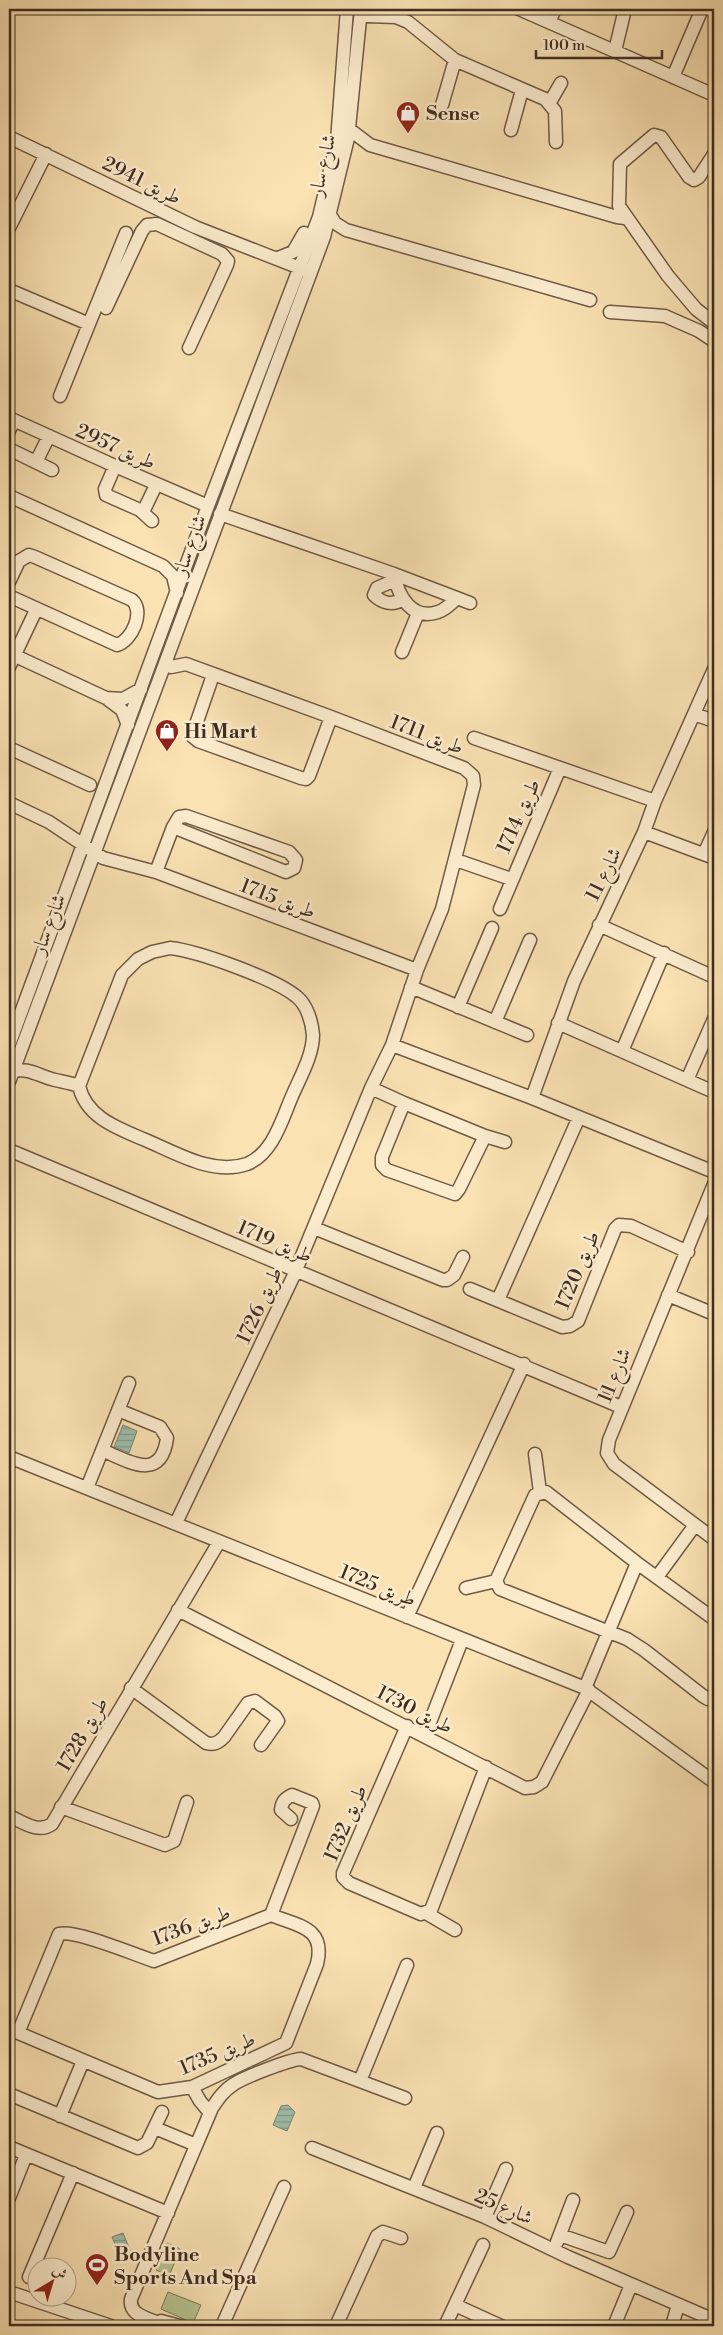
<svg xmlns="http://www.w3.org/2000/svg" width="723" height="2335" font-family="'Libre Bodoni',Amiri,serif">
  <defs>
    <pattern id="water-rules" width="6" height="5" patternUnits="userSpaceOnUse" patternTransform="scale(1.25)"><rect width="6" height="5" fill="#9ebeab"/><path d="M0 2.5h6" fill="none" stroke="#829b8b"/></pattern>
  </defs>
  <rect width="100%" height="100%" fill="#fae2b3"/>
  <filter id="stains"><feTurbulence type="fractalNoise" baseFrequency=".004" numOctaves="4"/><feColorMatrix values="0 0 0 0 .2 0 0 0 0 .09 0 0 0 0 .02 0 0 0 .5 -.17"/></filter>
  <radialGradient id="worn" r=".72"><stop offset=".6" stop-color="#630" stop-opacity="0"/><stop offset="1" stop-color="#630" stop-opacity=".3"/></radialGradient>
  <!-- grass -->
  <path fill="#b7c491" stroke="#7c7859" d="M 167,2243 L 180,2249 L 169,2276 L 156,2270 Z
    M 168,2292 L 201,2305 L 193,2323 L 161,2309 Z"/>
  <!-- water -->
  <path fill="url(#water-rules)" stroke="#788474" d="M 123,1425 L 137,1431 L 129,1453 L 114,1447 Z
    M 288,2105 L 295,2112 L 287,2131 L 273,2125 L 281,2106 Z
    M 123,2233 L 130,2250 L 129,2257 L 126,2258 L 120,2255 L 112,2237 Z"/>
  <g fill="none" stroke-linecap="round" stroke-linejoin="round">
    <!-- minor casing -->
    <g stroke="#6e5a46" stroke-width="15">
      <path id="minor" d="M 519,9 L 714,95
        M 367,16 L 396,17 L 408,22 L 455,60 L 545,99 L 555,111 L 556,142
        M 549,22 L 555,9
        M 615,51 L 625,9
        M 673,77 L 702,9
        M 550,102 L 561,83
        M 442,105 L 455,60
        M 349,129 L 370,145 L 617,217 L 625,218
        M 511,130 L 522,90
        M 9,137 L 195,227 L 305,270
        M 714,154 L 699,177 L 694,180 L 689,177 L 661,137 L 654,135 L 620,164 L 619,206 L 668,276 L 696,309 L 714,323
        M 330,215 L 335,223 L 346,230 L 590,300
        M 9,228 L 46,154
        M 278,258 L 293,252 L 304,233
        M 9,290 L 89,324 L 126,233
        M 106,308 L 142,231 L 147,225 L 157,224 L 222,254 L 228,261 L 227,265 L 189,348
        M 610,312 L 665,316 L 699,331 L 714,341
        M 60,396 L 89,324
        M 9,418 L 115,466 L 208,506
        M 9,431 L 14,420
        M 9,449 L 52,470
        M 36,462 L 49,436
        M 115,466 L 105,489 L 106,495 L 140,510 L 152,521
        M 9,496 L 163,566 L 173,576 L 177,593
        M 143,512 L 156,485
        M 220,514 L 394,574 L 470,603
        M 394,574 C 398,596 412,621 438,612 C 445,610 452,603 457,598
        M 395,580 L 377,588 L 374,595 C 382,603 393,606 403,599
        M 9,582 L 19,561 L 29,555 L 35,557 L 132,600 C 145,611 132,641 117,645 L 9,596
        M 402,652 L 418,613
        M 9,653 L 106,698 L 122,710 L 128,725
        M 9,667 L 36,610
        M 171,667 L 186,664 L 331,717 L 464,768 L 473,776 L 474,785 L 442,909 L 417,970 L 392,1045 L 371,1088 L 294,1275 L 176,1523
        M 213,675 L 192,736 L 198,741 L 301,778 L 306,779 L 309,776 L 331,717
        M 106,698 L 123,699 L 141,689
        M 694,714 L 714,721
        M 474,738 L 655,801
        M 9,748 L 90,785
        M 9,803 L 49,822 L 103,858 L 156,872 L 417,970
        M 644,832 L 714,858
        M 704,854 L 714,832
        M 456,860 L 511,879
        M 156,872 L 173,827 L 179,817 L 186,816 L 289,852 L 296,860 L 294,868 L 286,872 L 173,827
        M 500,909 L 560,768
        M 599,925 L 714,977
        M 170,948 C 198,951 276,979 297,997 C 307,1005 312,1022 313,1035 C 313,1058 296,1084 288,1106 C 280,1126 270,1155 247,1164 C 212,1176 175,1152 143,1139 C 117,1128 86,1117 79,1086 L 122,975 L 138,959 L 152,952 Z
        M 411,987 L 527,1035
        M 458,1007 L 492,928
        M 495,1022 L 530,940
        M 558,1023 L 714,1092
        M 9,1045 L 208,506 L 319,217 L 337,141 L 347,9
        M 392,1045 L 532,1098 L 714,1172
        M 622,1051 L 664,953
        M 12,1072 C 28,1066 40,1077 55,1080 C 64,1082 71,1083 79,1086
        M 687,1080 L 714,1019
        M 9,1082 L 324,237 L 348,138 L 361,9
        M 371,1088 L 404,1103
        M 532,1098 L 574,981 L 644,832 L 655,801 L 714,669
        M 404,1103 L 485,1136 L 459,1189 L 455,1194 L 387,1170 L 382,1165 L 382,1157 Z
        M 485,1136 L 505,1142
        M 9,1150 L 621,1407
        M 714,1184 L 609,1440 L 607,1453 L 614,1464 L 714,1539
        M 314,1228 L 443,1280 L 447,1280 L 454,1275 L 463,1257
        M 470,1289 L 562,1327 L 570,1326 L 578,1321 L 615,1229 L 619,1225 L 631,1226 L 688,1252
        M 668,1295 L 714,1314
        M 498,1300 L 579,1117
        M 102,1450 C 128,1461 161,1483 167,1438 L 160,1427 L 118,1410
        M 535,1454 L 540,1492
        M 9,1457 L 585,1688 L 714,1782
        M 87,1488 L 129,1383
        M 657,1577 L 695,1525
        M 466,1588 L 496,1581
        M 178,1610 L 525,1788 L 534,1787 L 542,1782 L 589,1690
        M 407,1617 L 524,1364
        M 714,1619 L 637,1563 L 546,1492 L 535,1495 L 496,1581 L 500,1589 L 505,1591 L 627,1639 L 644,1650 L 703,1696 L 708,1699 L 714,1699
        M 131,1688 L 206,1743 C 214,1745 218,1743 224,1737 L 248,1703 L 255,1701 L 275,1716 L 278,1721 L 261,1745
        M 585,1688 L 637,1563
        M 407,1726 L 343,1873 L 343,1877 L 349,1883 L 421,1914 L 431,1910 L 486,1767
        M 425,1735 L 462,1640
        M 61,1807 L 165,1845 L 174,1841 L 187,1802
        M 9,1816 C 23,1822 38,1834 52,1824 L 219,1542
        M 426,1913 L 455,1930
        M 271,1915 L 313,1806 L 312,1803 L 292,1795 C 284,1799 282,1802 281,1810 L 291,1819
        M 9,2029 L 158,2092 L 192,2087 L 205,2081 L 286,2043 L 317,1964 C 326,1927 298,1926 271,1915
        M 18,2033 L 59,1934 C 75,1929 135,1955 154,1961 L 271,1915
        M 360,2081 L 407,1965
        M 192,2087 L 200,2101 L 210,2113
        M 9,2094 L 138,2148 L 147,2143 L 162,2112
        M 60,2116 L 83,2061
        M 155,2128 L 196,2145
        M 9,2147 L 168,2213
        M 312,2148 L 485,2217 L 568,2257 L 714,2320
        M 414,2188 L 437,2133
        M 9,2198 L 26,2155
        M 485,2217 L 506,2169
        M 560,2235 L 609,2252 L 627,2212
        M 557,2242 L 573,2200
        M 29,2277 L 73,2173
        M 9,2292 L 111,2326
        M 455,2305 L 501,2326
        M 156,2322 C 144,2317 129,2314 131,2299 L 212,2108 C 218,2099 224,2090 234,2084 C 245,2077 288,2060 301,2059 L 405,2098
        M 149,2326 L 161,2321 L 180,2326
        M 222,2326 L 284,2187
        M 336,2326 L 377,2236 L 383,2232 L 401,2238
        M 445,2326 L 483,2245
        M 614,2326 L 631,2285
        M 672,2326 L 678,2305"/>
    </g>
    <!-- minor -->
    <use href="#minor" stroke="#fcecce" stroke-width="12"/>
  </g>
  <!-- icons -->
  <defs>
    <g id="shop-pin" transform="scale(1.25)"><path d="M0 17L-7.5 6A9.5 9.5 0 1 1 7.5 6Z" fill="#8f2418" stroke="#fcecce"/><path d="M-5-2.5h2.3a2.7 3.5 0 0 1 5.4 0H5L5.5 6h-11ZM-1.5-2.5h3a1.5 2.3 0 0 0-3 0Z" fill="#fff"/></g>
    <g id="stadium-pin" transform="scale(1.25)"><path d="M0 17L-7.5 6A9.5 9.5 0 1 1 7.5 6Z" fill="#8f2418" stroke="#fcecce"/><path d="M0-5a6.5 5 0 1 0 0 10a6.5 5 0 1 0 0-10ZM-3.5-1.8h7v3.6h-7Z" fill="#fff"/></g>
  </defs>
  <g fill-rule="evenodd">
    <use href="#shop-pin" x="408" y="113"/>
    <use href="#shop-pin" x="167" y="731"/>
    <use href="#stadium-pin" x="97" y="2265"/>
  </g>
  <g text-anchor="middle" stroke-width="5" stroke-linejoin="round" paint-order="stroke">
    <!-- poi labels -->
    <g font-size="20" font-weight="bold" fill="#402d21" stroke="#fcecce" text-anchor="start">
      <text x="426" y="120">Sense</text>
      <text x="184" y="738">Hi Mart</text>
      <text x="114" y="2261">Bodyline<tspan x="114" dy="23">Sports And Spa</tspan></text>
    </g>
    <!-- street labels -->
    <g font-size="20" fill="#402d21" stroke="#fcecce">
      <text transform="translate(322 165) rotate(-77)" y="7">شارع سار</text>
      <text transform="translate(142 180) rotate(26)" y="7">طريق 2941</text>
      <text transform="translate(116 446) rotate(24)" y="7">طريق 2957</text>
      <text transform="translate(189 545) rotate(-70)" y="7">شارع سار</text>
      <text transform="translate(427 734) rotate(21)" y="7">طريق 1711</text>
      <text transform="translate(518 816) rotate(-66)" y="7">طريق 1714</text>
      <text transform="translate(603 874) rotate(-64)" y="7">شارع 11</text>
      <text transform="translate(278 898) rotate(21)" y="7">طريق 1715</text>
      <text transform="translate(48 924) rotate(-69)" y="7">شارع سار</text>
      <text transform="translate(275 1241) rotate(23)" y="7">طريق 1719</text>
      <text transform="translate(577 1270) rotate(-67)" y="7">طريق 1720</text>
      <text transform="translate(259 1305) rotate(-65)" y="7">طريق 1726</text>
      <text transform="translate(614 1375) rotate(-68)" y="7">شارع 11</text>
      <text transform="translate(378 1585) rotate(22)" y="7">طريق 1725</text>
      <text transform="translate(415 1709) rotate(27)" y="7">طريق 1730</text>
      <text transform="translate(82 1734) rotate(-60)" y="7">طريق 1728</text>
      <text transform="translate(345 1823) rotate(-67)" y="7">طريق 1732</text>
      <text transform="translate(191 1925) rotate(-20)" y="7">طريق 1736</text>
      <text transform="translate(217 2053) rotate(-23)" y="7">طريق 1735</text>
      <text transform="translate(504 2206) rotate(24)" y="7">شارع 25</text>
    </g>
  </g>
  <!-- margin -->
  <rect width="723" height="2335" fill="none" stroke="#fae2b3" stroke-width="30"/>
  <rect x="10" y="10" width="703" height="2315" fill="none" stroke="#402d21" stroke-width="2.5"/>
  <rect x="15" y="15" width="693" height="2305" fill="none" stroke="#402d21"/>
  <!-- north arrow -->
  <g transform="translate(52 2282) rotate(38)"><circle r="24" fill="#fcecce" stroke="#b1a089"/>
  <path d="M0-4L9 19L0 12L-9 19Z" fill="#8f2418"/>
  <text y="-8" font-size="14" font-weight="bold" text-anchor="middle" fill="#402d21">ش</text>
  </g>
  <!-- scale -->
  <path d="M536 50v8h126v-8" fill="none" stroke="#402d21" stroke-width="2.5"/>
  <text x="543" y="50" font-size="15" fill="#402d21" stroke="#fcecce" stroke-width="4" paint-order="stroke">100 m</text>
  <rect width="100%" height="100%" filter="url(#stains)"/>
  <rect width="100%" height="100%" fill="url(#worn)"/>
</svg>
